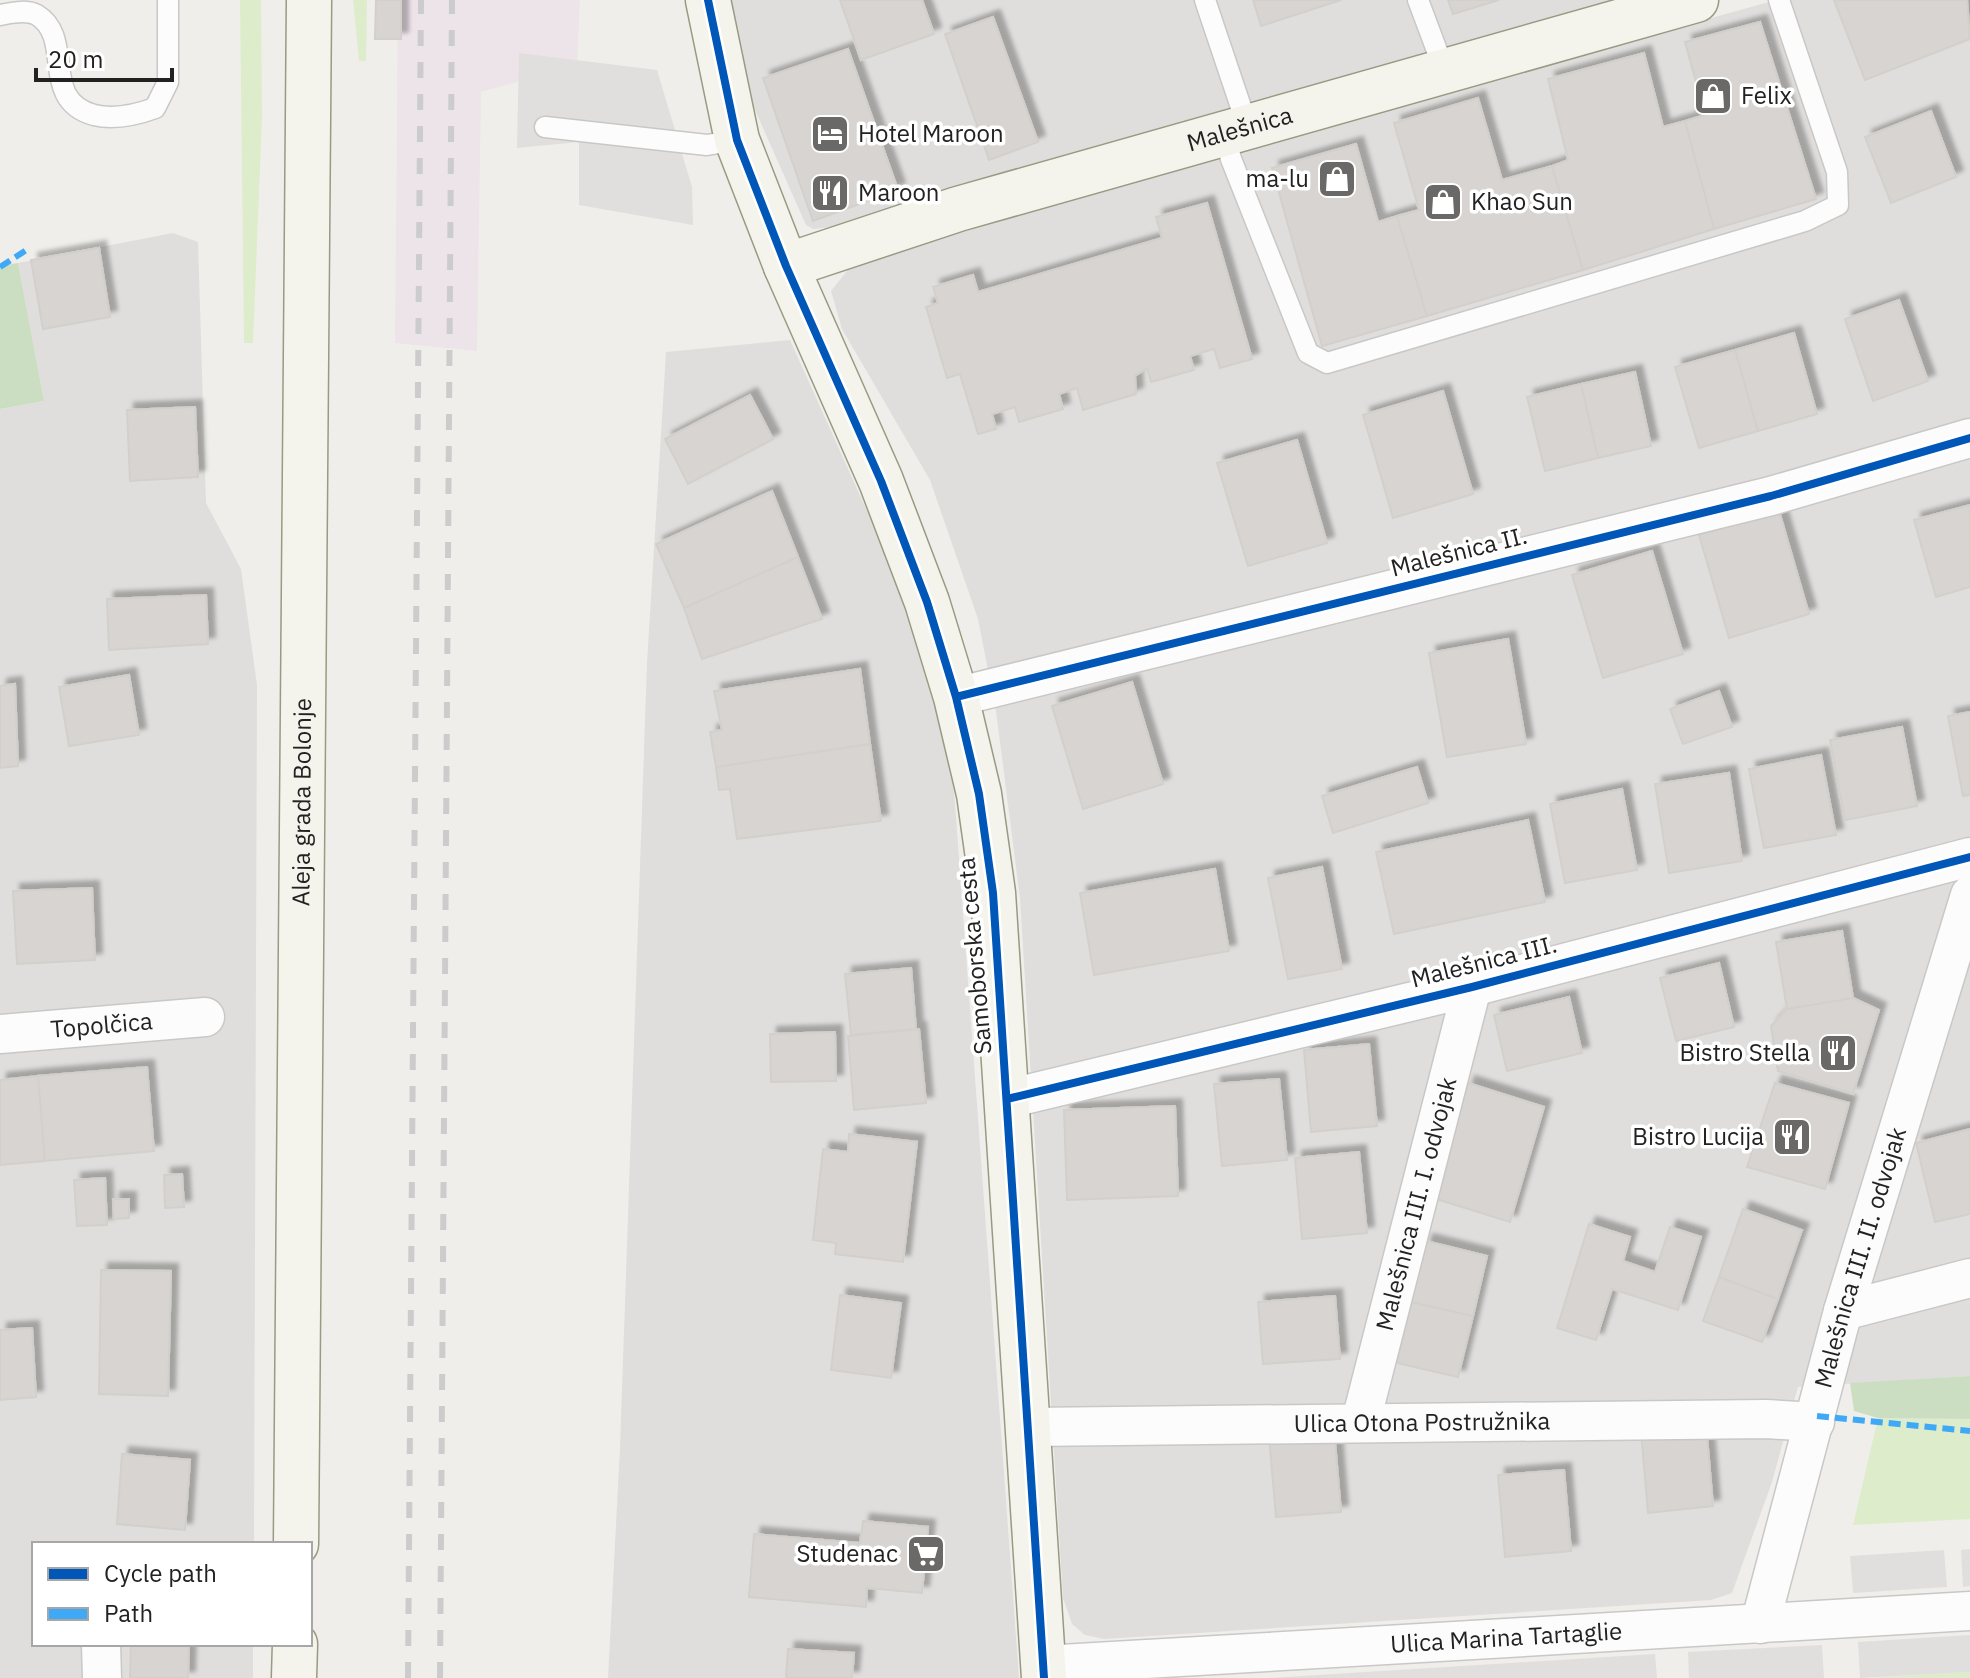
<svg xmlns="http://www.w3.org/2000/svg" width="1970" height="1678" font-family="'IBM Plex Sans',sans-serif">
  <defs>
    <filter id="shadow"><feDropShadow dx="7" dy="-7" stdDeviation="2" flood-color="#0004"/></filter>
  </defs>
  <rect width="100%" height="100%" fill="#f0eeeb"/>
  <!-- residential -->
  <path fill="#dfdedc" d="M 721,0 L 1628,0 L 840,226 L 813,229 L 806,225 L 736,67 Z
    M 1776,0 L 1970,0 L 1970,1376 L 1798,1387 L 1772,1482 L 1732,1593 L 1711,1600 L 1104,1639 L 1085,1635 L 1072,1624 L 1063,1598 L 1020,898 L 996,711 L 978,619 L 930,480 L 842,329 L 831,291 L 859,256 Z
    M 173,233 L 198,242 L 206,503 L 241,569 L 257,685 L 254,1544 L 34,1544 L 34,1644 L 253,1644 L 253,1678 L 0,1678 L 0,409 L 44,401 L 18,263 Z
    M 790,340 L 890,562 L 929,666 L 953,777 L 1019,1678 L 608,1678 L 620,1448 L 647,663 L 666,352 Z"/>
  <!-- industrial -->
  <path fill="#ede4e9" d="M 398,0 L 580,0 L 577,65 L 481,92 L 477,351 L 395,343 Z"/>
  <!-- grass -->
  <path fill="#ddeccb" d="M 240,0 L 261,0 L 262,117 L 253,343 L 244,343 Z
    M 353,0 L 367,0 L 366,61 L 359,61 Z
    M 1878,1418 L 1970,1419 L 1970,1519 L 1853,1525 Z
    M 1970,1672 L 1970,1678 L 1870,1678 Z"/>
  <!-- forest -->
  <path fill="#cbdec1" d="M 18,263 L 44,401 L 0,409 L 0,266 Z
    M 1970,1376 L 1970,1419 L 1878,1418 L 1854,1411 L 1850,1383 Z"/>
  <!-- parking -->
  <path fill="#e0dfde" d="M 519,53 L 657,70 L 692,187 L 693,225 L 579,205 L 579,142 L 517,148 Z
    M 1970,1549 L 1970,1586 L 1963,1587 L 1961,1550 Z
    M 1944,1550 L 1947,1587 L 1853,1593 L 1850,1556 Z
    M 1970,1635 L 1970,1672 L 1860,1678 L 1858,1642 Z
    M 1822,1645 L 1824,1678 L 1689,1678 L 1688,1652 Z
    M 1655,1654 L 1657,1678 L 1269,1678 Z"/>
  <!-- building -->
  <path fill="#d7d4d2" stroke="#d3d0cc" stroke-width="2" filter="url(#shadow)" d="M 376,0 L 401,0 L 401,39 L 375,39 Z
    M 840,0 L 922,0 L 934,34 L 861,60 Z
    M 1253,0 L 1341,0 L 1261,26 Z
    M 1448,0 L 1499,0 L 1453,14 Z
    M 1834,0 L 1967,0 L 1970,39 L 1865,80 Z
    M 993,17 L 1038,142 L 989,160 L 945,34 Z
    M 1760,22 L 1816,199 L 1714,229 L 1685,121 L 1705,115 L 1685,42 Z
    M 848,49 L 898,190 L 813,221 L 763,78 Z
    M 1644,53 L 1663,127 L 1685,121 L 1714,229 L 1583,270 L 1552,166 L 1568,160 L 1548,79 Z
    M 1478,98 L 1502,180 L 1552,166 L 1583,270 L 1427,316 L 1397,216 L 1419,210 L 1394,123 Z
    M 1931,111 L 1956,177 L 1891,203 L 1865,137 Z
    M 1356,144 L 1378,222 L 1397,216 L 1427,316 L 1322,346 L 1272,168 Z
    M 1207,203 L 1252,359 L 1220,368 L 1214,349 L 1190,356 L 1194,370 L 1151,382 L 1147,368 L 1135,376 L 1136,394 L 1083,410 L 1077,388 L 1059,394 L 1063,409 L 1019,422 L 1015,407 L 992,414 L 996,429 L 978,434 L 960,374 L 947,378 L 926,307 L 938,303 L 933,287 L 973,275 L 978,292 L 1162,238 L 1156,217 Z
    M 99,248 L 110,317 L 43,329 L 31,260 Z
    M 1899,300 L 1928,381 L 1873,401 L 1845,319 Z
    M 1794,333 L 1817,414 L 1758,431 L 1735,350 Z
    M 1735,350 L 1758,431 L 1699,448 L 1675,367 Z
    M 1635,372 L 1651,446 L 1598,458 L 1581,384 Z
    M 1581,384 L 1598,458 L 1545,471 L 1527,397 Z
    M 1443,391 L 1473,494 L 1393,518 L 1363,415 Z
    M 750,395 L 773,439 L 688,484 L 665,439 Z
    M 195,407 L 198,477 L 130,481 L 127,410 Z
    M 1297,440 L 1327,543 L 1248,566 L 1217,463 Z
    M 772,491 L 798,557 L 684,608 L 656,544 Z
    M 1970,505 L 1970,587 L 1936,597 L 1914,520 Z
    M 1779,511 L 1809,614 L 1729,638 L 1699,535 Z
    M 1652,551 L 1683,654 L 1603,678 L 1572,575 Z
    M 798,557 L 822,619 L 702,659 L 684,608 Z
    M 206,595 L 208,644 L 109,650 L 107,599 Z
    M 1508,639 L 1526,744 L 1447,757 L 1429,653 Z
    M 860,669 L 870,744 L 716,767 L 710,732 L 722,730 L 714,691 Z
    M 129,675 L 139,735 L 69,746 L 59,687 Z
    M 1132,682 L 1163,784 L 1083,809 L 1052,706 Z
    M 15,684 L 18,766 L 0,768 L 0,686 Z
    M 1719,691 L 1732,727 L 1683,744 L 1670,709 Z
    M 1970,712 L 1970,795 L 1963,796 L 1948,716 Z
    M 1902,727 L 1917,806 L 1845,820 L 1830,740 Z
    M 870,744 L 881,821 L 737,839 L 730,789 L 719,790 L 716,767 Z
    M 1821,755 L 1836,835 L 1764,848 L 1749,769 Z
    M 1417,767 L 1428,803 L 1333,833 L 1322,796 Z
    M 1729,773 L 1742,861 L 1669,873 L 1655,784 Z
    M 1622,789 L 1637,870 L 1565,883 L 1550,804 Z
    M 1528,820 L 1545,902 L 1394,934 L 1376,852 Z
    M 1322,867 L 1342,969 L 1288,979 L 1268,878 Z
    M 1215,869 L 1229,951 L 1094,975 L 1080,893 Z
    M 92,888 L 95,960 L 17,964 L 13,891 Z
    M 1842,931 L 1853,998 L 1787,1009 L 1776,942 Z
    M 1719,963 L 1734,1027 L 1676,1041 L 1660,978 Z
    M 911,968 L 916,1029 L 851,1035 L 845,974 Z
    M 1569,997 L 1582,1053 L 1507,1071 L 1494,1015 Z
    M 1853,998 L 1879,1010 L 1853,1094 L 1778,1071 L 1771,1026 L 1787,1009 Z
    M 919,1029 L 926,1103 L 854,1110 L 848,1036 Z
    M 835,1032 L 836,1081 L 771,1082 L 770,1034 Z
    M 1369,1044 L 1377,1126 L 1311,1132 L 1304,1050 Z
    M 147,1067 L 154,1151 L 45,1161 L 38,1076 Z
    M 38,1076 L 45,1161 L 0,1165 L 0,1080 Z
    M 1279,1079 L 1287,1160 L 1222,1166 L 1214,1084 Z
    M 1468,1083 L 1544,1107 L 1510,1222 L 1433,1198 Z
    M 1775,1083 L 1849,1103 L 1825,1189 L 1747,1167 Z
    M 1175,1106 L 1178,1196 L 1067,1200 L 1064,1110 Z
    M 1970,1129 L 1970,1214 L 1935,1222 L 1916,1143 Z
    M 849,1134 L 917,1142 L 903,1262 L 835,1254 L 836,1243 L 813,1240 L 823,1149 L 848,1152 Z
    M 1359,1152 L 1367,1233 L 1302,1239 L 1295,1158 Z
    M 182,1174 L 184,1207 L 165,1208 L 164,1175 Z
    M 105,1178 L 107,1225 L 77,1226 L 74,1180 Z
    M 113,1199 L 129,1199 L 129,1218 L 114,1219 Z
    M 1743,1209 L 1802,1230 L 1778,1299 L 1719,1277 Z
    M 1589,1224 L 1630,1237 L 1623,1261 L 1655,1272 L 1670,1227 L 1701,1237 L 1678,1310 L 1612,1289 L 1596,1340 L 1557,1328 Z
    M 1426,1241 L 1487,1256 L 1473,1316 L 1411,1302 Z
    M 101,1270 L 171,1271 L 168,1396 L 99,1394 Z
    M 1719,1277 L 1778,1299 L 1762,1342 L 1703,1321 Z
    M 840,1295 L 901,1303 L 891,1378 L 831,1370 Z
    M 1335,1296 L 1340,1359 L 1263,1364 L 1258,1302 Z
    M 1411,1302 L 1473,1316 L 1458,1377 L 1397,1363 Z
    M 32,1328 L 36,1397 L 0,1400 L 0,1330 Z
    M 1706,1425 L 1713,1506 L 1648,1513 L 1641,1431 Z
    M 1334,1430 L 1341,1512 L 1276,1517 L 1269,1436 Z
    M 122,1454 L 190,1460 L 185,1530 L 117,1524 Z
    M 1564,1470 L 1571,1551 L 1505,1557 L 1498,1475 Z
    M 863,1521 L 928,1527 L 922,1593 L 867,1588 L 866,1607 L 749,1597 L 754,1534 L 860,1543 Z
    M 131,1644 L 189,1644 L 188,1678 L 130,1678 Z
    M 788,1649 L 854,1653 L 852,1678 L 786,1678 Z"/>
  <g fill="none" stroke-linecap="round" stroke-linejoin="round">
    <!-- lane casing -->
    <g stroke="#c9c8c7" stroke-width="23">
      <path id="lane" d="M 1205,0 L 1248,128
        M 1418,0 L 1445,72
        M 0,15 C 11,13 26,9 37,15 C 75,38 39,100 94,115 C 115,120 136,115 155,108 L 168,82 L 168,0
        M 545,127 L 707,145 L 737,140
        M 1225,135 L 1231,159 L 1308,353 L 1327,363 L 1805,221 L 1838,205 L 1837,172 L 1779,0"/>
    </g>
    <!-- street casing -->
    <g stroke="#c9c8c7" stroke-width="41">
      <g id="street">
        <path d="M 956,697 L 1771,496 L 1970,438"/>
        <path id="s1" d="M 0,1034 L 205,1017"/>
        <path d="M 1007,1099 L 1472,987 L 1970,857"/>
        <path d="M 1843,1311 L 1970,1278"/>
        <path id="s2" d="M 1361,1421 L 1472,987"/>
        <path id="s3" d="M 1030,1427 L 1766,1419 L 1815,1422"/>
        <path id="s4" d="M 1760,1624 L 1843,1311 L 1970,895"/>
        <path d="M 101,1644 L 102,1678"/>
        <path id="s5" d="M 1043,1665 L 1970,1611"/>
      </g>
    </g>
    <!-- secondary casing -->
    <g stroke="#999a82" stroke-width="47">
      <g id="secondary">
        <path d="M 708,0 L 737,140 L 786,266 L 881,481 L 927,602 L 956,697 L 979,794 L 993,893 L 1044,1678"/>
        <path id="s6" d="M 786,266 L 958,209 L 1696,0"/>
        <path id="s7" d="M 296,1544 L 309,0"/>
        <path d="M 294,1678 L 295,1644"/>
      </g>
    </g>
    <!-- lane -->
    <use href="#lane" stroke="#fdfcfc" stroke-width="20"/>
    <!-- street -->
    <use href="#street" stroke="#fdfcfc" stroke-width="38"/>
    <!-- secondary -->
    <use href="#secondary" stroke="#f4f4ed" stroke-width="44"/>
    <!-- rail -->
    <path stroke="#ccc" stroke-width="6" stroke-dasharray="16 16" stroke-linecap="butt" d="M 408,1678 L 421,0
      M 440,1678 L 452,0"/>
    <!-- quiet -->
    <path stroke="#3fa9f5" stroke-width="6" stroke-dasharray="12 6" stroke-linecap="butt" d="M 0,267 L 28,249
      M 1817,1416 L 1970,1431"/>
    <!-- cycleway casing -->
    <g stroke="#fff" stroke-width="13">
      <path id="cycleway" d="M 708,0 L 737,140 L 786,266 L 881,481 L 927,602 L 956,697 L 979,794 L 993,893 L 1044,1678
        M 956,697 L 1771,496 L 1970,438
        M 1007,1099 L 1472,987 L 1970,857"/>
    </g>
    <!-- cycleway -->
    <use href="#cycleway" stroke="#0057b8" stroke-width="8"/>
  </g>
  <!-- icons -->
  <defs>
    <g id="shop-square" transform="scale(2)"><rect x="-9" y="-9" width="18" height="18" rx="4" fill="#6a6968" stroke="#fff"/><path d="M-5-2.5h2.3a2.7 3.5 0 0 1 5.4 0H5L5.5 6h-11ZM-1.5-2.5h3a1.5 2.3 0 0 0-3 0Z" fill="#fff"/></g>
    <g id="hotel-square" transform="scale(2)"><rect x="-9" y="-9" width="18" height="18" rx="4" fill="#6a6968" stroke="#fff"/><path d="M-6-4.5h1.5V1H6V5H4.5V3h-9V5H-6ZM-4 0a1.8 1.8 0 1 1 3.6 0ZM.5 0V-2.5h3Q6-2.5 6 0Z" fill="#fff"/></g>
    <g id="restaurant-square" transform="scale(2)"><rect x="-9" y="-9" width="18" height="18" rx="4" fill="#6a6968" stroke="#fff"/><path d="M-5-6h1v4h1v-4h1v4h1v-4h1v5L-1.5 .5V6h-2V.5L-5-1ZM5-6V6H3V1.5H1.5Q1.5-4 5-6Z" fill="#fff"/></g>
    <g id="supermarket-square" transform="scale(2)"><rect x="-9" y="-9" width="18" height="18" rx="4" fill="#6a6968" stroke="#fff"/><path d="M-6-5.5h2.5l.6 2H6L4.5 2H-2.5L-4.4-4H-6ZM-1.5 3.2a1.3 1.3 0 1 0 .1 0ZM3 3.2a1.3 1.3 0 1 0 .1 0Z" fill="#fff"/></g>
  </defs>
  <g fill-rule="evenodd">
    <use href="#shop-square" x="1713" y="96"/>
    <use href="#hotel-square" x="830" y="134"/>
    <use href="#shop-square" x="1337" y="179"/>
    <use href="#restaurant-square" x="830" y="193"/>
    <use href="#shop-square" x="1443" y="202"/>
    <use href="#restaurant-square" x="1838" y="1053"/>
    <use href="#restaurant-square" x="1792" y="1137"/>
    <use href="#supermarket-square" x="926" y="1554"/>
  </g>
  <g text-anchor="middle" stroke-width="7" stroke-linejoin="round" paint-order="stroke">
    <!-- poi labels -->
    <g font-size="24" fill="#222" stroke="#fff" text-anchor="start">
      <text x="1741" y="104">Felix</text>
      <text x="858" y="142">Hotel Maroon</text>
      <text x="1309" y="187" text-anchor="end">ma-lu</text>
      <text x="858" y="201">Maroon</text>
      <text x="1471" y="210">Khao Sun</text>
      <text x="1810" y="1061" text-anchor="end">Bistro Stella</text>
      <text x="1764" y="1145" text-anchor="end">Bistro Lucija</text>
      <text x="898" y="1562" text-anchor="end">Studenac</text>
    </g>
    <!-- street labels -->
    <g font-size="24" fill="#222" stroke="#fff">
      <text dy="8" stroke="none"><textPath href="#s6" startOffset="474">Malešnica</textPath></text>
      <text transform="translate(1459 552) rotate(-14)" y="8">Malešnica II.</text>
      <text dy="8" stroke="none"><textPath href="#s7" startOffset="742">Aleja grada Bolonje</textPath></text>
      <text transform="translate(975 956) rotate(-95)" y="8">Samoborska cesta</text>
      <text transform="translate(1484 962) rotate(-14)" y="8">Malešnica III.</text>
      <text dy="8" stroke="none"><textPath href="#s1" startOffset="102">Topolčica</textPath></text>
      <text dy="8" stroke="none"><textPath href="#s2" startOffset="224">Malešnica III. I. odvojak</textPath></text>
      <text dy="8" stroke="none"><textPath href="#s4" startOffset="380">Malešnica III. II. odvojak</textPath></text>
      <text dy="8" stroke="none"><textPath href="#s3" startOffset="392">Ulica Otona Postružnika</textPath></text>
      <text dy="8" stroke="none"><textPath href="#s5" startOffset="464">Ulica Marina Tartaglie</textPath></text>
    </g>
  </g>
  <!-- legend -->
  <rect x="32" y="1542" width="280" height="104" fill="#ffffff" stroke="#a7a7a7" stroke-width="2"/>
  <rect x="48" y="1568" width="40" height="12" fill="#0057b8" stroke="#a7a7a7" stroke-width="2"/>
  <text x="104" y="1582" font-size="24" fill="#222222">Cycle path</text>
  <rect x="48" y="1608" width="40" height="12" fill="#3fa9f5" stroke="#a7a7a7" stroke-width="2"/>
  <text x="104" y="1622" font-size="24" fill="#222222">Path</text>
  <!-- scale -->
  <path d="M36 68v12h136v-12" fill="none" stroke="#222222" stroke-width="4"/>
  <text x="48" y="68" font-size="24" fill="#222222" stroke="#ffffff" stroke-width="6" paint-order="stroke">20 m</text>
</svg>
